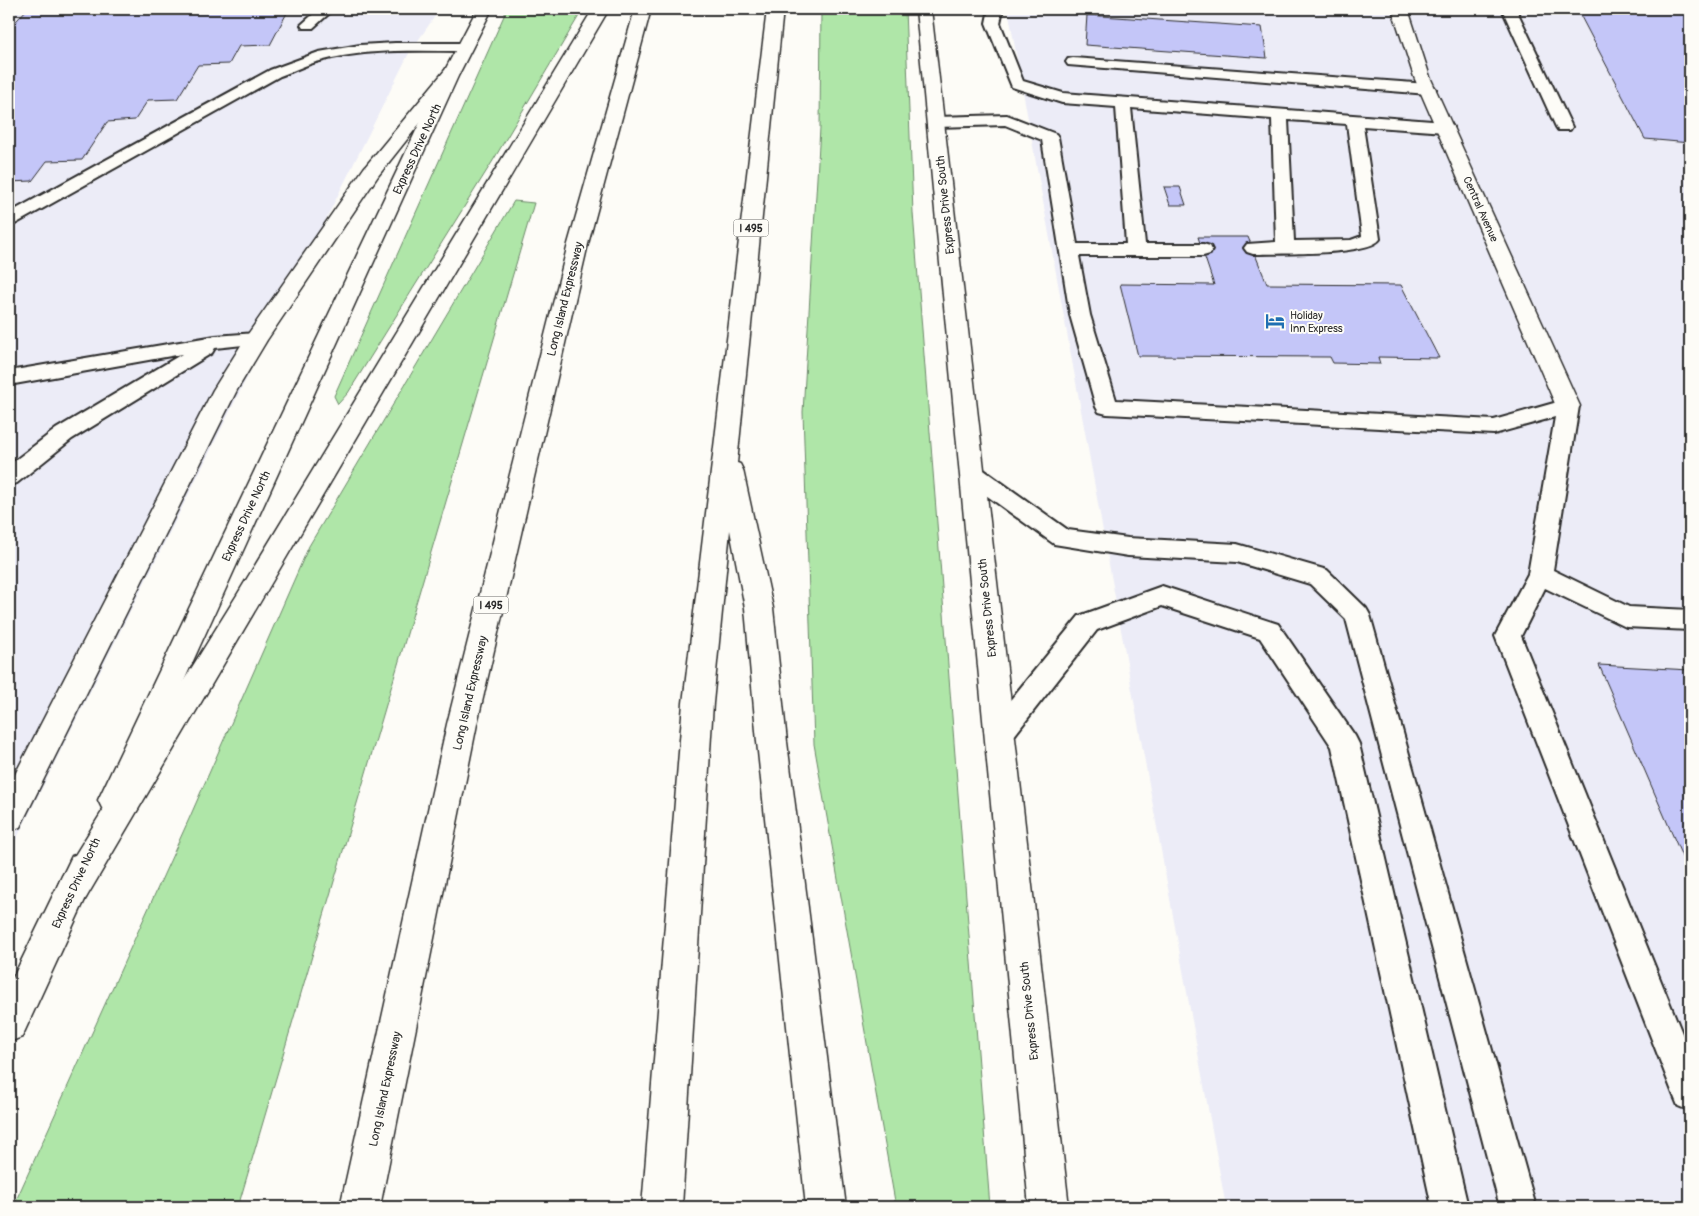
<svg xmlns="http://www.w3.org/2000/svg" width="1699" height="1216" font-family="Pangolin,sans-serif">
  <rect width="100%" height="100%" fill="#fdfcf7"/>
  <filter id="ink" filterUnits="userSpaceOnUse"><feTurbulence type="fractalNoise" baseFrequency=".02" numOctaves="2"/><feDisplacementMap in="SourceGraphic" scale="10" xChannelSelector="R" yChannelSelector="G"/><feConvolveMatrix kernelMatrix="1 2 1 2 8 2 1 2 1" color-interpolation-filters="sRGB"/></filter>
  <g filter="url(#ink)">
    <!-- built -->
    <path fill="#ececf7" d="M 9,9 L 440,9 L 408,55 L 9,854 Z
      M 1008,9 L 1690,9 L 1690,1207 L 1226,1207 Z"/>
    <!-- green -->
    <path fill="#afe6a8" stroke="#6d886a" d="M 507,9 L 583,9 L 494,159 L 348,393 L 338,404 L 334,396 Z
      M 821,9 L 905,9 L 913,213 L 990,1207 L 896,1207 L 814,744 L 803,412 L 820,128 Z
      M 514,201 L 534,203 L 238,1207 L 13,1207 L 189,819 L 309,546 Z"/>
    <!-- building -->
    <path fill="#c4c6f8" stroke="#2b2b2b" d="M 27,9 L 289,9 L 270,45 L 239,46 L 229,64 L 198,65 L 177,99 L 148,100 L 135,120 L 107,122 L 82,160 L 47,161 L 32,181 L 9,182 L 9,29 Z
      M 1266,9 L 1311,9 L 1311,12 Z
      M 1577,9 L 1690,9 L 1690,143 L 1645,139 Z
      M 1087,15 L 1262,27 L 1267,58 L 1085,45 Z
      M 1164,187 L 1180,187 L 1186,205 L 1170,205 Z
      M 1198,237 L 1248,237 L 1267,284 L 1401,285 L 1439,358 L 1378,357 L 1380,364 L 1333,363 L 1330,357 L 1138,356 L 1120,284 L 1214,285 Z
      M 1599,665 L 1690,670 L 1690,875 Z"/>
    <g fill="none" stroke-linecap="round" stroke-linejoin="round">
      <!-- service casing -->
      <g stroke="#2b2b2b" stroke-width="4">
        <path id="service" d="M 319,9 L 334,9 L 313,28 L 303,28 L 301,25 Z
          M 989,9 L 1003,9 L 1000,23 L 1023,81 L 1063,93 L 1445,122 L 1451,124 L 1453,127 L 1451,130 L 1445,132 L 1363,126 L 1380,239 C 1369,256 1276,253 1253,254 L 1247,252 L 1244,248 L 1247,244 L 1276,242 L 1272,119 L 1131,108 L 1145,244 L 1203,244 L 1210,246 L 1212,250 L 1210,254 L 1203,256 L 1079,256 L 1090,315 L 1116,400 L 1494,420 L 1568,399 L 1576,401 L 1579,406 L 1553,570 L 1629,607 L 1690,610 L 1690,630 L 1626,627 L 1545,588 L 1521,636 L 1690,1053 L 1690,1111 L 1678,1106 L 1673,1094 L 1495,636 L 1528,574 L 1555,417 L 1494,434 L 1107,414 L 1099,412 L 1096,407 L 1070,315 L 1042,140 L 1005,125 L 936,127 L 930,125 L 928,122 L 930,119 L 936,117 L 1007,115 L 1056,134 L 1058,137 L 1077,244 L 1126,244 L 1116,107 L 1062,103 L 1012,87 L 986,23 ZM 1288,120 L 1347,124 L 1362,236 L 1351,240 L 1294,241 Z
          M 1502,9 L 1516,9 L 1572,127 L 1570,130 L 1558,130 L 1556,127 Z
          M 395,43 L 464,43 L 469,44 L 471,47 L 469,50 L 464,51 C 417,51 367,48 320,61 C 307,64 294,71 280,76 L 15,224 L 9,225 L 9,213 L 270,70 L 319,52 L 360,45 Z
          M 1073,58 L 1428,84 L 1433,86 L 1436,89 L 1433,92 L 1428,94 L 1068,65 L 1066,62 L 1068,59 Z
          M 256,333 L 263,335 L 266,339 L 263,343 L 215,348 L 212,353 L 72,439 L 17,483 L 9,485 L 9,465 L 56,429 L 182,354 L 9,385 L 9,371 L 215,336 Z
          M 973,466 L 981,468 L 1068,530 L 1128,538 L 1237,544 L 1327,570 L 1366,608 L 1370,615 L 1536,1207 L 1500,1207 L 1346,619 L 1310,584 L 1237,562 L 1128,556 L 1054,544 L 965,480 L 962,474 L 965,468 Z
          M 1162,586 L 1278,624 L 1355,736 L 1359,744 L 1468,1207 L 1432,1207 L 1332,747 L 1260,638 L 1162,606 L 1097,630 L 1010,741 L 1000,745 L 990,741 L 986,733 L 990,725 L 1079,616 Z"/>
      </g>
      <!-- minor casing -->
      <g stroke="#2b2b2b" stroke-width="3">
        <path id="minor" d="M 1392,9 L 1408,9 L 1430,77 L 1580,406 L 1576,411 L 1568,414 L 1560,411 L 1556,406 L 1414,77 Z"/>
      </g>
      <!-- tertiary casing -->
      <g stroke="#2b2b2b" stroke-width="3">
        <path id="tertiary" d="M 451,69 L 457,70 L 459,74 L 378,176 L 267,340 L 237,390 L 20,827 L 9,831 L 9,786 L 213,390 L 248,334 L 364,168 L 445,70 Z"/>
      </g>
      <!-- secondary casing -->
      <g stroke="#2b2b2b" stroke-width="3">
        <path id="secondary" d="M 477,9 L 492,9 L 459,74 L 130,800 L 125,810 L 114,814 L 103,810 L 98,800 L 443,74 Z
          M 916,9 L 931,9 L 1069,1207 L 1029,1207 Z
          M 84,852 L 96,856 L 100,867 L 22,1037 L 9,1042 L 9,986 L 72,856 Z"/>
      </g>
      <!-- motorway casing -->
      <g stroke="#2b2b2b" stroke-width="3">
        <path id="motorway" d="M 593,9 L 609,9 L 86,898 L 74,903 L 62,898 L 57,887 L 62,876 L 237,595 Z
          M 635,9 L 651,9 L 588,244 L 477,724 L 380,1207 L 340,1207 L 447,724 L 568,244 Z
          M 767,9 L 783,9 L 737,463 L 740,464 L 743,470 L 773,608 L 787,742 L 846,1207 L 806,1207 L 757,742 L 745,608 L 730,530 L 713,703 L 682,1207 L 642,1207 L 683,703 Z"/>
      </g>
      <!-- service -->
      <use href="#service" fill="#fdfcf7" fill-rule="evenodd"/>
      <!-- minor -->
      <use href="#minor" fill="#fdfcf7" fill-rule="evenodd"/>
      <!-- tertiary -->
      <use href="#tertiary" fill="#fdfcf7" fill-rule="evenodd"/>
      <!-- secondary -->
      <use href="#secondary" fill="#fdfcf7" fill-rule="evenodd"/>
      <!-- motorway -->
      <use href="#motorway" fill="#fdfcf7" fill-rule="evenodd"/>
    </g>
  </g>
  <!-- icons -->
  <defs>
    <g id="hotel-bare" transform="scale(1.5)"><path d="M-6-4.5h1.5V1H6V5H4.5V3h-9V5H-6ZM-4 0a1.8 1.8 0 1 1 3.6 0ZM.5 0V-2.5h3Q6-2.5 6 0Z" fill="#1f6fb2" stroke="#fdfcf7" stroke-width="2.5" paint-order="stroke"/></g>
  </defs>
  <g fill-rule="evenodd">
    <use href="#hotel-bare" x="1275" y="321"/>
  </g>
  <g text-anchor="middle" stroke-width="4" stroke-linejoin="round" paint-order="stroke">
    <!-- far-street labels -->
    <g font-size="11" fill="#2b2b2b" stroke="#fdfcf7">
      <text transform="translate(1481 209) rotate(66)" y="4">Central Avenue</text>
    </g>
    <!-- shield labels -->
    <g fill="#fdfcf7" stroke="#6a6a68" stroke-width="1">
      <rect x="733.5" y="219.5" width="35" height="17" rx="4"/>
      <rect x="473.5" y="596.5" width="35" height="17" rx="4"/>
    </g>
    <g font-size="11" font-weight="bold" fill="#2b2b2b">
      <text x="751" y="232">I 495</text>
      <text x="491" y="609">I 495</text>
    </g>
    <!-- far-poi labels -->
    <g font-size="11" fill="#2b2b2b" stroke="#fdfcf7" text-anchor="start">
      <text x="1290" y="319">Holiday<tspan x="1290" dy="13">Inn Express</tspan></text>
    </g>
    <!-- street labels -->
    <g font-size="12" fill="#2b2b2b" stroke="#fdfcf7">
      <text transform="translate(417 149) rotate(-65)" y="4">Express Drive North</text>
      <text transform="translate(945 205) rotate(-96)" y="4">Express Drive South</text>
      <text transform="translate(565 299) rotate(-76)" y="4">Long Island Expressway</text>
      <text transform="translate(246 516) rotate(-65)" y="4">Express Drive North</text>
      <text transform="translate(987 608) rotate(-96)" y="4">Express Drive South</text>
      <text transform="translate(470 693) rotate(-77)" y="4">Long Island Expressway</text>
      <text transform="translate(76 883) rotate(-65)" y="4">Express Drive North</text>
      <text transform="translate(1029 1011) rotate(-96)" y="4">Express Drive South</text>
      <text transform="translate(385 1089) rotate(-78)" y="4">Long Island Expressway</text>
    </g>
  </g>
  <!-- margin -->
  <rect width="1699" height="1216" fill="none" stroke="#fdfcf7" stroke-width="30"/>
  <rect x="15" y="15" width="1669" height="1186" fill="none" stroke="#2b2b2b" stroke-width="2" filter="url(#ink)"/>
</svg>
